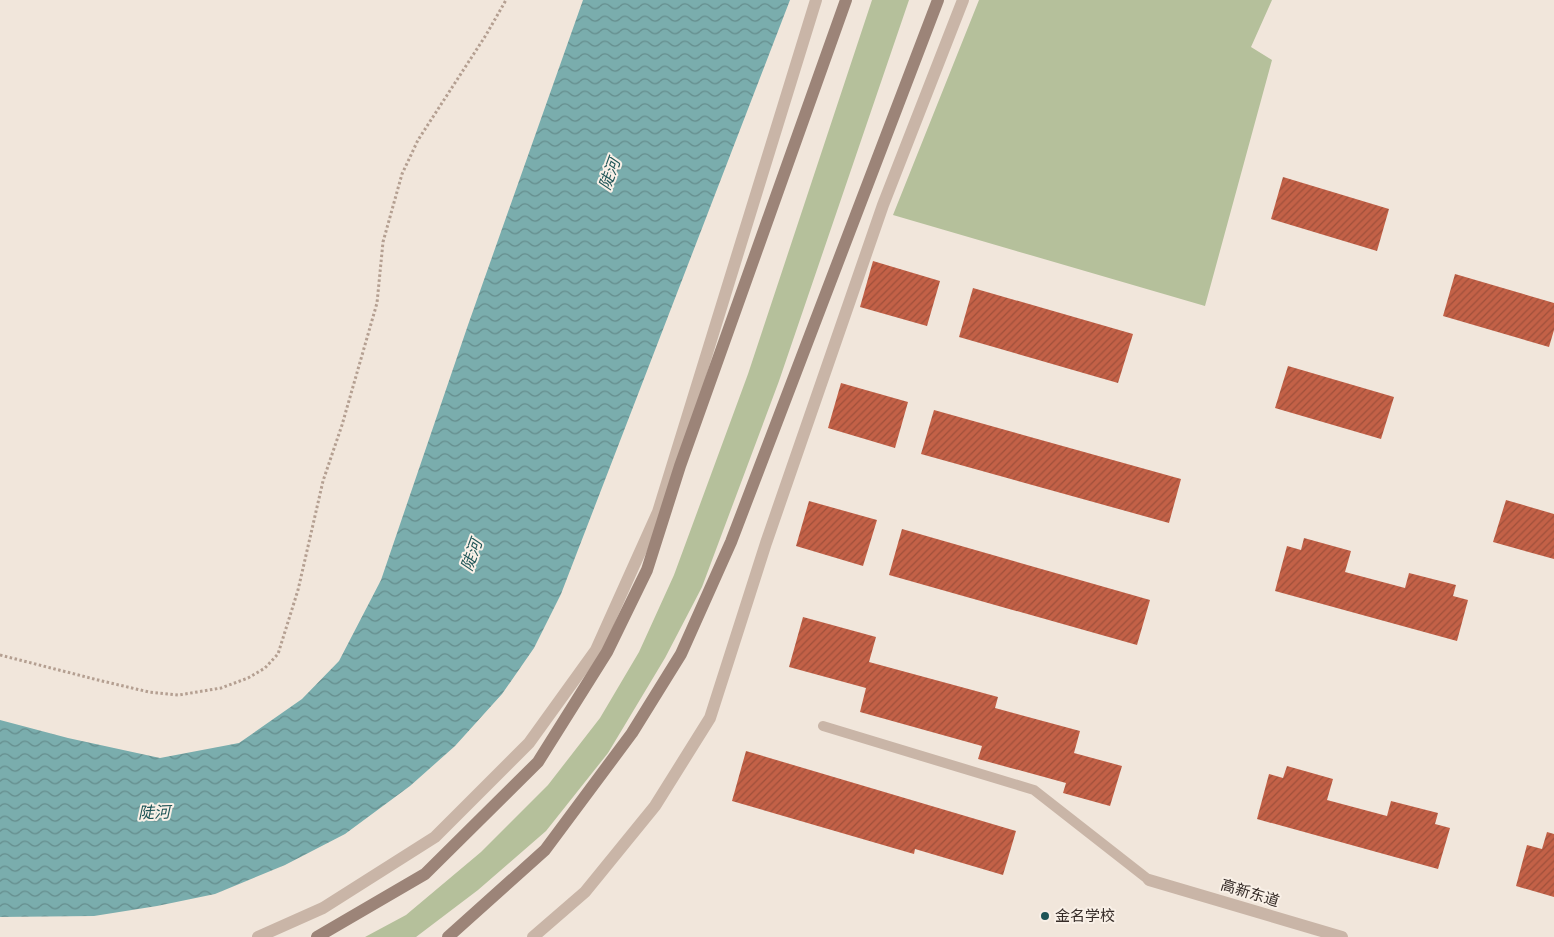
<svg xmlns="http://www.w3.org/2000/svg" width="1554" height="937" font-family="Figtree,'Noto Sans SC',sans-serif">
  <defs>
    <pattern id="water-waves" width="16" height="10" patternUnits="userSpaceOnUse" patternTransform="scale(1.25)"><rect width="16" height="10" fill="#7aadad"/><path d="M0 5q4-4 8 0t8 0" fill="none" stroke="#658d8d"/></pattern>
    <pattern id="building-hatch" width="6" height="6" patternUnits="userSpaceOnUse" patternTransform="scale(1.25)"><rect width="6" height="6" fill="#c36147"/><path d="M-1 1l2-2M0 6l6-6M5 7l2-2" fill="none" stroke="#9f503b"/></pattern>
  </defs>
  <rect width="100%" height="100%" fill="#f1e6db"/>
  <!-- green -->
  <path fill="#b5c09b" d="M 872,0 L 909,0 L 779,381 L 702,587 L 665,658 L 608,753 L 546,831 L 478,890 L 416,937 L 365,937 L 406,915 L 481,852 L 548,785 L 600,718 L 639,652 L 674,575 L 748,374 Z
    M 979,0 L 1272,0 L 1251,47 L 1272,60 L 1205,306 L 893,215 Z"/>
  <!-- water -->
  <path fill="url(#water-waves)" d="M 583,0 L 790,0 L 561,594 L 534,648 L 502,694 L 455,746 L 410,786 L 345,834 L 285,865 L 215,894 L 157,906 L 94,916 L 0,917 L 0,720 L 68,738 L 160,758 L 239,743 L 302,699 L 339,661 L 381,580 L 468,325 Z"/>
  <!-- building -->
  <path fill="url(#building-hatch)" d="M 1283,177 L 1389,209 L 1377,251 L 1271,219 Z
    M 873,261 L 940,281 L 927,326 L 860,307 Z
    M 1455,274 L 1554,303 L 1554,330 L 1549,347 L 1443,316 Z
    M 973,288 L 1133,334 L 1118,383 L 959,337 Z
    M 1288,366 L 1394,397 L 1381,439 L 1275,408 Z
    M 841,383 L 908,402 L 895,448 L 828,428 Z
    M 934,410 L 1181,479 L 1169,523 L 921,454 Z
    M 1506,500 L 1554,514 L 1554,559 L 1493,542 Z
    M 809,501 L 877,520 L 863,566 L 796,546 Z
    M 902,529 L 1150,600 L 1137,645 L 889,575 Z
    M 1304,538 L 1351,551 L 1345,572 L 1405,588 L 1409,573 L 1456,585 L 1453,596 L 1468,600 L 1457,641 L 1275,591 L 1287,546 L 1301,550 Z
    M 803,617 L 876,637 L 869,662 L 998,697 L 995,708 L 1080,731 L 1074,753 L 1122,766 L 1110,806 L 1063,793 L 1066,783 L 978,759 L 982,746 L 860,712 L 866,688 L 789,667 Z
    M 746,751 L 1016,831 L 1003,875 L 915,849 L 914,854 L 732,801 Z
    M 1287,766 L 1333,779 L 1327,800 L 1387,816 L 1391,801 L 1438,813 L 1435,824 L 1450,828 L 1438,869 L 1257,819 L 1269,774 L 1283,778 Z
    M 1547,832 L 1554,834 L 1554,897 L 1516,886 L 1527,845 L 1542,849 Z"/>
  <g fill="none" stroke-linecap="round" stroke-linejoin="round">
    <!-- path -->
    <path stroke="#b49f91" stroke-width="3" stroke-dasharray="2.5 2.5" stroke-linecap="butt" d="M 0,655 L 102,681 L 149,692 L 179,695 L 221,688 L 248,678 L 265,668 L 278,654 L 298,590 L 323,481 L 342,425 L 377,303 L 383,242 L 402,174 L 418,140 L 486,35 L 506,0"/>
    <!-- lane -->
    <path stroke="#c9b5a7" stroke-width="10" d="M 823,726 L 1034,790 L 1149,880"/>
    <!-- street -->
    <path stroke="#c9b5a7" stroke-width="12" d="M 1149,880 L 1342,937
      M 258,937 L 323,908 L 435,837 L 529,743 L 596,650 L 658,512 L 816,0
      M 533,937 L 585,892 L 655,806 L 710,718 L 766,543 L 883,205 L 963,0"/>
    <!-- secondary -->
    <path stroke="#9c8478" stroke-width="12" d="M 317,937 L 425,874 L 538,762 L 607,652 L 647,570 L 680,466 L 846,0
      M 448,937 L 545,850 L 632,733 L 681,654 L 731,542 L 938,0"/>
  </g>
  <!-- markers -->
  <circle fill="#1e5456" stroke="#f9f0e7" stroke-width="2" cx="1045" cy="916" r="5"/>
  <g text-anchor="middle" stroke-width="4" stroke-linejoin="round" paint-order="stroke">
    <!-- street labels -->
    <g font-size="15" fill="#352b27" stroke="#f9f0e7">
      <text transform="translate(1250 893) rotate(17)" y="5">高新东道</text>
    </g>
    <!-- poi labels -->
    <g font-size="15" fill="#352b27" stroke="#f9f0e7" text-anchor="start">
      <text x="1055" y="921">金名学校</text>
    </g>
    <!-- water labels -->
    <g font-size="16" font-style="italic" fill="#1e5456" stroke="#f9f0e7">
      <text transform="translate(609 174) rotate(-70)" y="6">陡河</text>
      <text transform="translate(471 555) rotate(-70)" y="6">陡河</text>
      <text transform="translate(154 812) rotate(-2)" y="6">陡河</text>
    </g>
  </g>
</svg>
